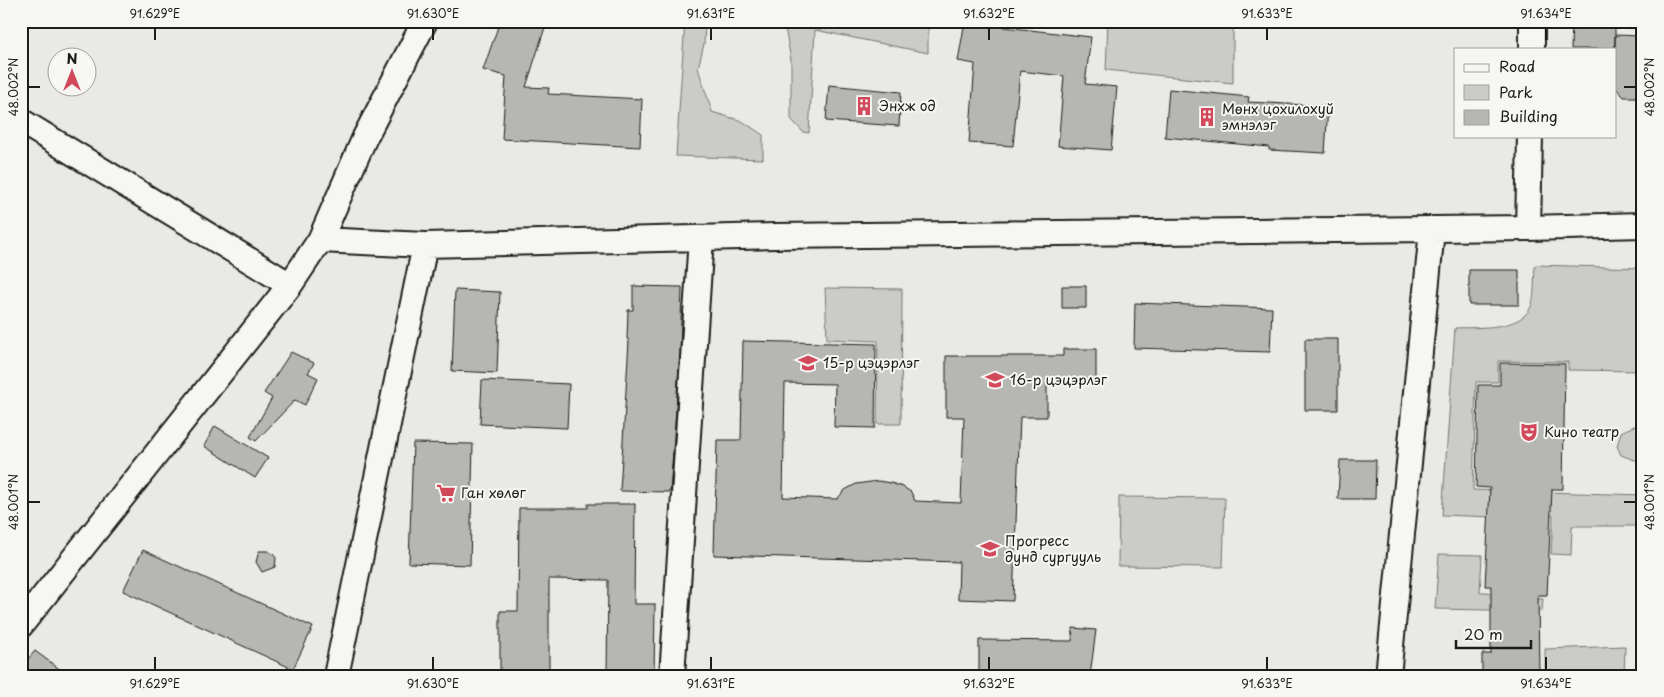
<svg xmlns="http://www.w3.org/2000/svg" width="1664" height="697" font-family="'Playpen Sans',sans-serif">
  <rect width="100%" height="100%" fill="#e9e9e5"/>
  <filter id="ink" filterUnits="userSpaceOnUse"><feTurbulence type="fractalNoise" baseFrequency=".02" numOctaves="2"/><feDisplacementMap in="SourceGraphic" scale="10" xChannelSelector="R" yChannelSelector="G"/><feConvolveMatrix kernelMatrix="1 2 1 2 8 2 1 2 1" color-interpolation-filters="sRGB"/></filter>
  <g filter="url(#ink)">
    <!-- green -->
    <path fill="#cbcbc7" stroke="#747472" d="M 685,21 L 743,21 L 743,29 L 705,27 L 704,44 L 698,68 L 712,112 L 742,121 L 763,135 L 763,159 L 676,156 Z
      M 771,21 L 796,21 L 867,26 L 868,21 L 928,21 L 928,53 L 815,30 L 809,133 L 803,132 L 791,119 L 791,60 L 785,28 L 771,27 Z
      M 1108,21 L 1233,21 L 1233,83 L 1106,70 Z
      M 1618,21 L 1643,21 L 1643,28 L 1618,28 Z
      M 1535,265 L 1643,268 L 1643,371 L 1568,370 L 1568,362 L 1498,361 L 1498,382 L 1476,382 L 1473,490 L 1643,495 L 1643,526 L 1572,526 L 1571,555 L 1551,554 L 1553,515 L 1519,513 L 1518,518 L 1442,515 L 1455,328 C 1477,327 1524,331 1532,304 C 1535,293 1534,277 1535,265 Z
      M 825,288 L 902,289 L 901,424 L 877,424 L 878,341 L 827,339 Z
      M 1634,426 L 1643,429 L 1643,458 L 1634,460 L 1621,455 L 1617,446 L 1621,432 Z
      M 1119,497 L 1225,498 L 1223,567 L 1118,566 Z
      M 1439,554 L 1482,555 L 1480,592 L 1513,593 L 1514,598 L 1543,599 L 1542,611 L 1435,609 Z
      M 1625,646 L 1624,676 L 1545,676 L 1545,649 Z"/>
    <!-- building -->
    <path fill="#b6b6b3" stroke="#1c1c1c" d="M 500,21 L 547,21 L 526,87 L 549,88 L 548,94 L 642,99 L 640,147 L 502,139 L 506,76 L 483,70 Z
      M 965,21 L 1005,21 L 1004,27 L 1091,37 L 1085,84 L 1117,87 L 1111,150 L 1058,146 L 1064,76 L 1020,71 L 1013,146 L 969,143 L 975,64 L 958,61 Z
      M 1572,21 L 1615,21 L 1615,49 L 1571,49 Z
      M 1615,35 L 1643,36 L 1643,97 L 1624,97 L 1615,87 Z
      M 829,85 L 901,92 L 899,126 L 826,121 Z
      M 1169,89 L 1249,97 L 1248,102 L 1328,106 L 1325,153 L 1269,150 L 1269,147 L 1165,137 Z
      M 1469,270 L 1519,270 L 1519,305 L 1469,305 Z
      M 633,286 L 682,287 L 680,353 L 670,492 L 620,491 L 629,340 L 627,339 L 628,310 L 633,310 Z
      M 1062,286 L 1086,286 L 1086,308 L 1062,308 Z
      M 455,290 L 500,292 L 497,373 L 452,371 Z
      M 1135,303 L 1272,308 L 1270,352 L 1134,348 Z
      M 1305,339 L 1338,339 L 1338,410 L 1305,410 Z
      M 743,341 L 876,344 L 875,428 L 834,427 L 835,384 L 785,383 L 783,497 L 837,499 L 845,490 L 856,484 L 878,481 L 891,483 L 903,487 L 911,492 L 915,501 L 961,503 L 964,417 L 946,417 L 946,356 L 1063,356 L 1063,349 L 1096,349 L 1096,381 L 1047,382 L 1047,417 L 1020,417 L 1013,601 L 958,599 L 959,562 L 714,555 L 717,440 L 741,440 Z
      M 291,352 L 314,363 L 308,373 L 318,378 L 305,405 L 295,400 L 256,441 L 250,437 L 272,398 L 264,393 Z
      M 1500,363 L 1565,364 L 1563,489 L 1552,489 L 1547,595 L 1538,595 L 1539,676 L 1482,676 L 1482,654 L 1491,654 L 1491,586 L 1485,586 L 1490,488 L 1476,487 L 1478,385 L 1500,385 Z
      M 482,380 L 569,384 L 567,428 L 480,424 Z
      M 215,426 L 268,458 L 255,478 L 204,446 Z
      M 413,443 L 473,444 L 470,565 L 409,563 Z
      M 1340,460 L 1376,460 L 1375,499 L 1338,499 Z
      M 588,504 L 635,504 L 634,604 L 655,604 L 654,676 L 607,676 L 608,580 L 549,579 L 549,676 L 500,676 L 500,611 L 518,611 L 519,508 L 588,508 Z
      M 143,550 L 313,627 L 293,669 L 123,591 Z
      M 259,551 L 268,551 L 273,554 L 276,558 L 275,567 L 262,572 L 256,562 Z
      M 1073,628 L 1096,630 L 1090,676 L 979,676 L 979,640 L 1072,641 Z
      M 35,651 L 69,676 L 21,676 L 21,667 Z"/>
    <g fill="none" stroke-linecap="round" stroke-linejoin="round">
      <!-- minor casing -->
      <g stroke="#1c1c1c" stroke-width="28">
        <path id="minor" d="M 1532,49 L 1532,21
          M 21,121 L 290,285
          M 1528,228 L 1530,136
          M 320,240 L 425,245 L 775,236 L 1528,228 L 1643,225
          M 21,625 L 290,285 L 320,240 L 365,137 L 425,21
          M 336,676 L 425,245
          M 672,676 L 701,238
          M 1388,676 L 1432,230"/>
      </g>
      <!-- minor -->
      <use href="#minor" stroke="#f6f6f2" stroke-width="24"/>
    </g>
  </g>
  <!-- ticks -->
  <path fill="none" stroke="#1c1c1c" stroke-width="2" d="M 155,28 L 155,40M 433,28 L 433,40M 711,28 L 711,40M 989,28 L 989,40M 1267,28 L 1267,40M 1546,28 L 1546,40M 28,87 L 40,87M 1624,87 L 1636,87M 28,502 L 40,502M 1624,502 L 1636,502M 155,657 L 155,670M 433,657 L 433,670M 711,657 L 711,670M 989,657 L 989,670M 1267,657 L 1267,670M 1546,657 L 1546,670"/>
  <!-- icons -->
  <defs>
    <g id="building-bare" transform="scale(1.5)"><path d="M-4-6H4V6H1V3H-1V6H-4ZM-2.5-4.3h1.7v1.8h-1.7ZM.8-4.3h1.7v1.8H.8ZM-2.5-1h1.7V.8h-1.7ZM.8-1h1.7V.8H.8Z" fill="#d1495b" stroke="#f6f6f2" stroke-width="2.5" paint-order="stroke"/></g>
    <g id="school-bare" transform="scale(1.5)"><path d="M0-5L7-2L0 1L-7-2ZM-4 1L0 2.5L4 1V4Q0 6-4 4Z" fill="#d1495b" stroke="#f6f6f2" stroke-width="2.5" paint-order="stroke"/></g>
    <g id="theatre-bare" transform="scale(1.5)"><path d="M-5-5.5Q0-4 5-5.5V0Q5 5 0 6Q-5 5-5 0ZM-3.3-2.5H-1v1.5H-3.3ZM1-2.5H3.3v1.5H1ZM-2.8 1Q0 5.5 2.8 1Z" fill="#d1495b" stroke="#f6f6f2" stroke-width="2.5" paint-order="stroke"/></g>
    <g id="supermarket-bare" transform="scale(1.5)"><path d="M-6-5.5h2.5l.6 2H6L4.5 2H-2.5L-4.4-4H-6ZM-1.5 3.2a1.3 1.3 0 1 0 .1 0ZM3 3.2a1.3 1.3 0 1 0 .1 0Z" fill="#d1495b" stroke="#f6f6f2" stroke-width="2.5" paint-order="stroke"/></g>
  </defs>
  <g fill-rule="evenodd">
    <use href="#building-bare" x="864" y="106"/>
    <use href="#building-bare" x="1207" y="117"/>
    <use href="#school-bare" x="808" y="363"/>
    <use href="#school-bare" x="995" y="380"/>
    <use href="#theatre-bare" x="1529" y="432"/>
    <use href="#supermarket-bare" x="446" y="493"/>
    <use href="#school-bare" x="990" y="549"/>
  </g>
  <g text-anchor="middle" stroke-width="4" stroke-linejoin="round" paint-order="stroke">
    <!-- poi labels -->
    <g font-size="14" fill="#1c1c1c" stroke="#f6f6f2" text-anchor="start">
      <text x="879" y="111">Энхж од</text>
      <text x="1222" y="114">Мөнх цохилохуй<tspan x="1222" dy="16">эмнэлэг</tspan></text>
      <text x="823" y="368">15-р цэцэрлэг</text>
      <text x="1010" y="385">16-р цэцэрлэг</text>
      <text x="1544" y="437">Кино театр</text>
      <text x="461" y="498">Ган хөлөг</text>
      <text x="1005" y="546">Прогресс<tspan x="1005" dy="16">дунд сургууль</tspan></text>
    </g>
  </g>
  <!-- margin -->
  <rect width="1664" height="697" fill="none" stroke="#f6f6f2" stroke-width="55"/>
  <!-- legend -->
  <rect x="1454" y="48" width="162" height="90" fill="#f6f6f2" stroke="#9f9f9c"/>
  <rect x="1464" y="64" width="25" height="8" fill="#f6f6f2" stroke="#9f9f9c"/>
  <text x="1499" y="72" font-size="15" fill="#1c1c1c">Road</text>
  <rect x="1464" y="85" width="25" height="15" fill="#cbcbc7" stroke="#9f9f9c"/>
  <text x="1499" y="98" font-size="15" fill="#1c1c1c">Park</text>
  <rect x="1464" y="110" width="25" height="15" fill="#b6b6b3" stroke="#9f9f9c"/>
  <text x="1499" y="122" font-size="15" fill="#1c1c1c">Building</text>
  <!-- north arrow -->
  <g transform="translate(72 72)"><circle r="24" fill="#f6f6f2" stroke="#9f9f9c"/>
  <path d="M0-4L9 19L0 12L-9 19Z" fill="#d1495b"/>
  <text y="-8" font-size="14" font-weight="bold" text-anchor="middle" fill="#1c1c1c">N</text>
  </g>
  <!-- scale -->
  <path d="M1456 640v8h75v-8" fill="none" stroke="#1c1c1c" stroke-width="2.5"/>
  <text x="1464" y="640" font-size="15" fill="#1c1c1c" stroke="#f6f6f2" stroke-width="4" paint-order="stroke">20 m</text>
  <rect x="28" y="28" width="1608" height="642" fill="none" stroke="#1c1c1c" stroke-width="2"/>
  <g font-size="12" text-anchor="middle" fill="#1c1c1c">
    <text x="155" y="18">91.629°E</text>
    <text x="433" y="18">91.630°E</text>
    <text x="711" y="18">91.631°E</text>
    <text x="989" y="18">91.632°E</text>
    <text x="1267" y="18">91.633°E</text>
    <text x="1546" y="18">91.634°E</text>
    <text transform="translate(14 87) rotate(-90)" y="4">48.002°N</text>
    <text transform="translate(1650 87) rotate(-90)" y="4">48.002°N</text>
    <text transform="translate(14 502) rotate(-90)" y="4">48.001°N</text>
    <text transform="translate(1650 502) rotate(-90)" y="4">48.001°N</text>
    <text x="155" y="688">91.629°E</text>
    <text x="433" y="688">91.630°E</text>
    <text x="711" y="688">91.631°E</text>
    <text x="989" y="688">91.632°E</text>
    <text x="1267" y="688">91.633°E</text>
    <text x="1546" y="688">91.634°E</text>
  </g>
</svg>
